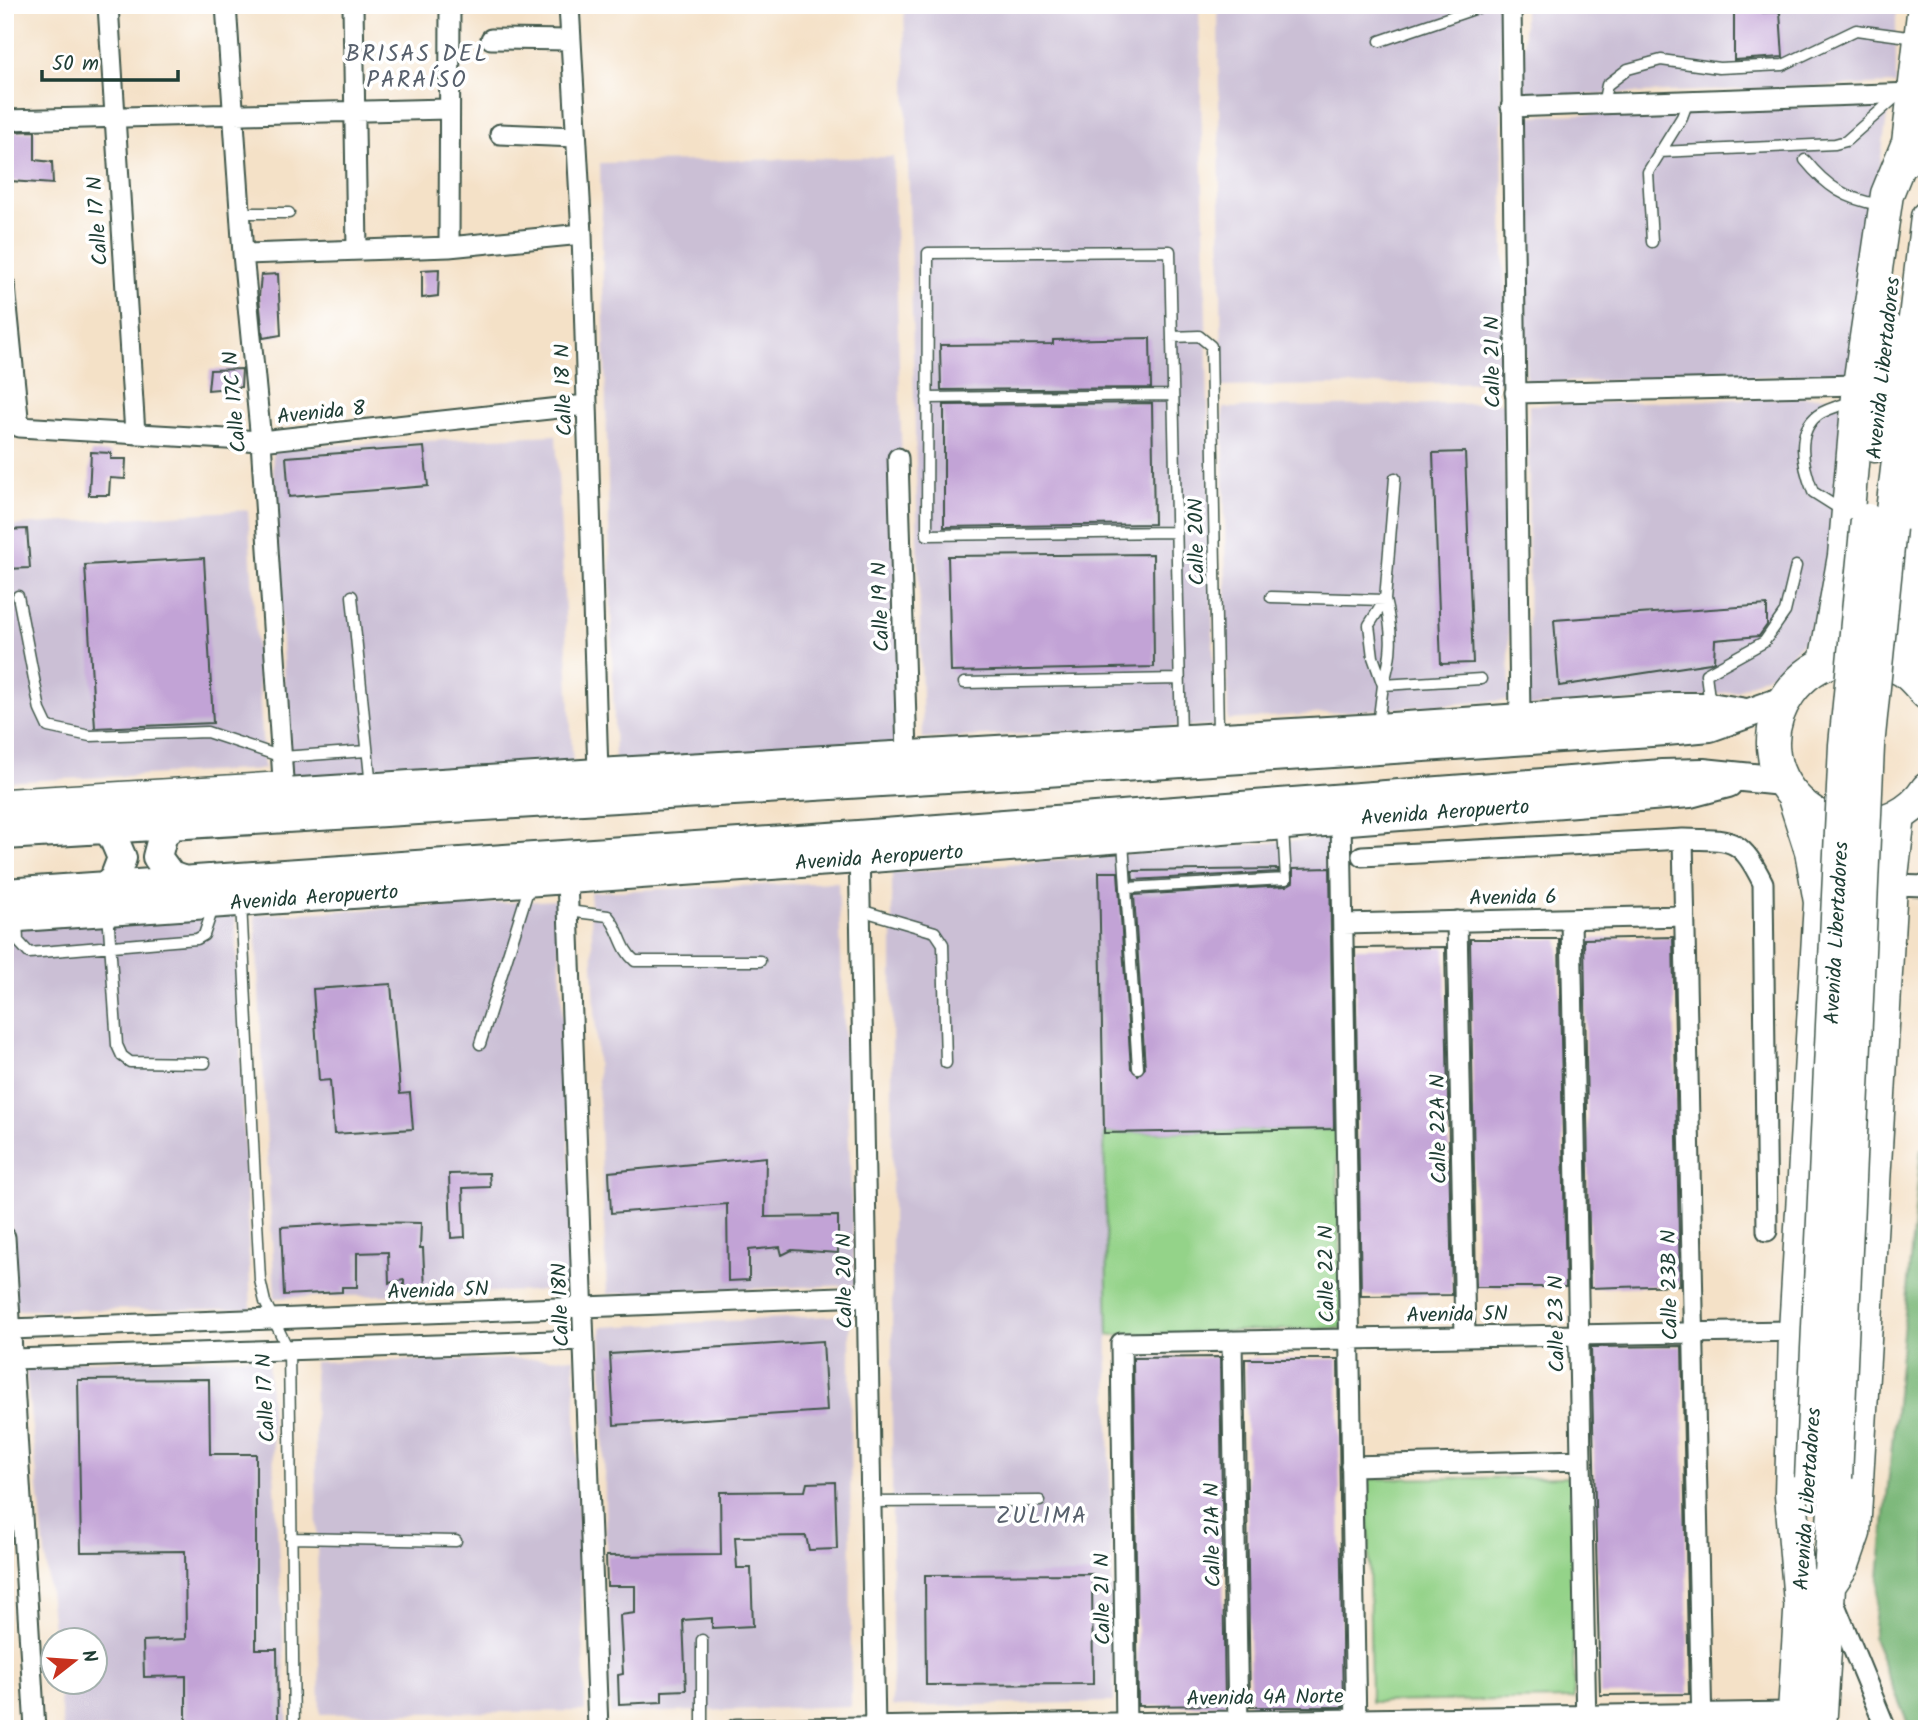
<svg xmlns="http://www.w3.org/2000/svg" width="1932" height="1734" font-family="Kalam,sans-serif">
  <rect width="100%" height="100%" fill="#fff"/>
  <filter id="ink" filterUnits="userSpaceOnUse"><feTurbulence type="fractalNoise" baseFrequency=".0143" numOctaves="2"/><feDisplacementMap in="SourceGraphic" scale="14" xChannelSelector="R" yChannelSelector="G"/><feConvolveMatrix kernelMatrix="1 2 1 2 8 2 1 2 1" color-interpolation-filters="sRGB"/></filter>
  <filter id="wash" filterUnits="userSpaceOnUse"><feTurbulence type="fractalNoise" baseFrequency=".00686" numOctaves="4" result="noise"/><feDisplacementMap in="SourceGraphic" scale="28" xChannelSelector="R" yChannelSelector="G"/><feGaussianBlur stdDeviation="1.57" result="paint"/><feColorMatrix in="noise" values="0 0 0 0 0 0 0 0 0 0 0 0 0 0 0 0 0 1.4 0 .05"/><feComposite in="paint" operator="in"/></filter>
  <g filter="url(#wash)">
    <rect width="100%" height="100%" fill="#f4e1c7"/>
    <!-- industrial -->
    <path fill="#cbbfd5" d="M 904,5 L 1199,5 L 1215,725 L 923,739 Z
      M 1218,5 L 1500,5 L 1506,382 L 1222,387 Z
      M 1524,5 L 1896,5 L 1896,84 L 1524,97 Z
      M 1889,104 L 1849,374 L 1526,383 L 1525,116 Z
      M 893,157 L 910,747 L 615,764 L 600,163 Z
      M 1848,396 L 1825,595 L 1804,641 L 1775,671 L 1737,691 L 1686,699 L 1528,706 L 1529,405 Z
      M 1504,403 L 1510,700 L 1228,720 L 1223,408 Z
      M 556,435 L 573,769 L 289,782 L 272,448 Z
      M 248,510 L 264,769 L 5,782 L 5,526 Z
      M 1332,838 L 1336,1129 L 1104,1133 L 1114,1702 L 892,1707 L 892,873 Z
      M 838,882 L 855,1285 L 607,1294 L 590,892 Z
      M 557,900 L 576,1290 L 275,1298 L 255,915 Z
      M 235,913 L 251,1309 L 15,1310 L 5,1077 L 5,927 Z
      M 850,1315 L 851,1706 L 610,1714 L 601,1327 Z
      M 268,1357 L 288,1729 L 63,1729 L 58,1682 L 94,1682 L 94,1640 L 54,1639 L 25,1362 Z
      M 574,1358 L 585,1711 L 320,1714 L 314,1362 Z"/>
    <!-- green -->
    <path fill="#94d389" stroke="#5a885e" stroke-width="2" d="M 1336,1129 L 1342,1328 L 1108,1335 L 1104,1133 Z
      M 1571,1477 L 1574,1699 L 1371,1702 L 1368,1479 Z"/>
    <!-- forest -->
    <path fill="#77b575" stroke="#4b7954" stroke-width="2" d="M 1921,1149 L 1927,1149 L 1927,1729 L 1910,1729 L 1873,1638 Z"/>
    <g id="blocks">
      <!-- building -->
      <path fill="#c2a3d6" d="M 1780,12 L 1783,57 L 1734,60 L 1734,13 Z
        M 35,131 L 35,160 L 52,162 L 53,184 L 10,181 L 5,132 Z
        M 439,269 L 438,296 L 422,298 L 422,270 Z
        M 278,274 L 281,335 L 263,338 L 259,297 L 261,275 Z
        M 1150,338 L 1151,388 L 941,390 L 940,345 L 1053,344 L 1053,340 Z
        M 242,369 L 241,387 L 208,390 L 210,370 Z
        M 1152,403 L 1154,524 L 944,527 L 944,405 Z
        M 424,447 L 428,486 L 289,497 L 286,457 Z
        M 91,452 L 111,453 L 111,459 L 126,459 L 125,479 L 110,478 L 109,495 L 89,495 Z
        M 1465,452 L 1473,663 L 1441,664 L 1433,453 Z
        M 27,529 L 30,568 L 5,569 L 5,530 Z
        M 1153,554 L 1154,667 L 951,672 L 948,556 Z
        M 204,558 L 213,723 L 95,728 L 85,565 Z
        M 1767,605 L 1767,625 L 1759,636 L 1715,640 L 1714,661 L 1710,663 L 1559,686 L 1554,620 Z
        M 1330,868 L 1334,1129 L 1104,1133 L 1099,872 L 1118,872 L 1131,1068 L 1138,1075 L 1145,1068 L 1134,895 L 1286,886 L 1293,882 L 1293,869 Z
        M 1278,869 L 1278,872 L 1133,880 L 1132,871 Z
        M 1673,937 L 1680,1285 L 1590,1288 L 1584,939 Z
        M 1470,939 L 1559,939 L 1566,1287 L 1476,1287 Z
        M 1445,947 L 1452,1295 L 1361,1296 L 1355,948 Z
        M 391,984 L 400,1094 L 410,1093 L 413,1129 L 334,1134 L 330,1080 L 319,1081 L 313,989 Z
        M 766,1157 L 765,1217 L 838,1216 L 838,1253 L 792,1250 L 782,1255 L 780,1247 L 749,1250 L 749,1280 L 728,1281 L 727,1204 L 611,1213 L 609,1172 Z
        M 489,1173 L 490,1187 L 463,1188 L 465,1237 L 451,1238 L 449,1174 Z
        M 368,1222 L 421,1223 L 420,1248 L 423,1248 L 425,1290 L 404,1290 L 404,1280 L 389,1283 L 388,1252 L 357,1253 L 357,1287 L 342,1287 L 342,1292 L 284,1295 L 281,1227 Z
        M 823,1341 L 827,1411 L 614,1425 L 610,1354 Z
        M 1682,1346 L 1689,1694 L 1600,1695 L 1591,1347 Z
        M 1220,1357 L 1225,1705 L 1138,1706 L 1133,1358 Z
        M 1245,1359 L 1338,1359 L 1343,1707 L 1250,1707 Z
        M 209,1379 L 210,1454 L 256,1454 L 256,1649 L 277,1649 L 278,1723 L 186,1725 L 186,1676 L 144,1677 L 143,1641 L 186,1639 L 185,1551 L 81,1552 L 78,1380 Z
        M 835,1482 L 837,1549 L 809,1550 L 806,1536 L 735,1537 L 737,1568 L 751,1568 L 753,1626 L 712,1628 L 712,1618 L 683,1620 L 686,1690 L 662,1691 L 662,1702 L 619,1704 L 618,1675 L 623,1674 L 620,1615 L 635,1613 L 635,1586 L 607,1586 L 606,1556 L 721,1555 L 720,1492 L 805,1491 L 807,1483 Z
        M 1092,1574 L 1093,1684 L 926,1685 L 925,1575 Z"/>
    </g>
  </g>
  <g filter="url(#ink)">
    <use href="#blocks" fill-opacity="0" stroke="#3f564a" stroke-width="2"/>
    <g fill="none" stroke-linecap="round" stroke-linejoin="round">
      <!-- lane casing -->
      <g stroke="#3f564a" stroke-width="13">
        <path id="lane" d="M 1380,41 L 1477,8 L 1498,5
          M 1603,104 L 1607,85 L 1628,69 L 1661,60 L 1719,68 L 1783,65 L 1856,30 L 1916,38
          M 1659,152 L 1835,144 L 1846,141 L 1897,96
          M 1805,160 C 1827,187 1846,199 1880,205
          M 241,213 L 289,213
          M 1652,242 L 1648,172 L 1682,117 L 1688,101
          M 1172,337 L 1199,336 L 1211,346 L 1218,733
          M 927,398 L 1173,395
          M 1843,511 L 1813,492 C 1804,469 1794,433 1818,415 C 1828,408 1843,405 1854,401
          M 1176,532 L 927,535 L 928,253 L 1170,251 L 1181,737
          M 18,596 L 40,710 L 48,727 L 90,736 L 207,732 L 282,757 L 366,751
          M 352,596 L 371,787
          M 1271,597 L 1385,600 C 1393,632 1393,654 1383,685 L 1481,679
          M 964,683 L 1179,679
          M 1710,706 L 1706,674 L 1764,642 L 1785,612 L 1796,566
          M 1378,725 L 1383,685 L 1373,657 L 1369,625 L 1385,600 L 1395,478
          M 5,794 L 283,777
          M 1123,842 L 1138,1068
          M 1127,888 L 1286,879 L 1283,829
          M 241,903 L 260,1280 L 265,1302 L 289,1351 L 294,1729
          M 860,910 L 935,932 L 943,944 L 946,1063
          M 568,911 L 608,916 C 621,931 620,948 635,961 L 760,961
          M 108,912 L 117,1045 L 122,1056 L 130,1062 L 205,1063
          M 17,919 L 18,941 L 29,953 L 197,939 L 204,935 L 213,908
          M 480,1044 L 530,884
          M 870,1502 L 1040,1501
          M 291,1538 L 456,1541
          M 702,1729 L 702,1640"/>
      </g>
      <!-- street casing -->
      <g stroke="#3f564a" stroke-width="23">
        <path id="street" d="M 108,5 L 135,434
          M 226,5 L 243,254 L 261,441 L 284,795
          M 353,5 L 357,249
          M 569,5 L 582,234 L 598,773
          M 1511,5 L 1520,718
          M 491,39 L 570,40
          M 1511,107 L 1914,93
          M 5,120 L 447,109
          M 500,134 L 576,137
          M 449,247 L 450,5
          M 243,254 L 449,247 L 582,234
          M 5,286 L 19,427 L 261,441 L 586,405
          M 1515,393 L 1859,385
          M 1926,393 L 1927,393
          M 898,458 L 907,754
          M 1341,819 L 1356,1729
          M 1683,839 L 1702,1729
          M 859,846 L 875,1729
          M 1362,856 L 1683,839 C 1733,840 1740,837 1763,883 L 1767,1231
          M 567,880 L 598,1729
          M 1891,885 L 1927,886
          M 1571,919 L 1586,1729
          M 1457,921 L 1465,1337
          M 1343,924 L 1684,916
          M 5,1237 L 35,1729
          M 11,1329 L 867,1296
          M 1232,1341 L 1238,1729
          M 13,1359 L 584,1340
          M 1351,1466 L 1581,1460
          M 1833,1600 L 1886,1729
          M 736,1729 L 1794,1712
          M 1126,1729 L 1121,1343 L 1795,1331"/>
      </g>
      <!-- secondary casing -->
      <g stroke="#3f564a" stroke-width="32">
        <path id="secondary" d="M 5,811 L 598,773 L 1378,728 L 1674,707 L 1710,707 L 1746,713
          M 182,818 L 163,834 L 157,857 L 171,876 L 182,880
          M 97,821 L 113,837 L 122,858 L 114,879 L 105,887
          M 5,835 L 1031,773 L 1666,731 L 1710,727 L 1783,701
          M 5,893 L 858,835 L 1662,774 L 1703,773 L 1782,781
          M 5,918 L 859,859 L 1690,793 L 1728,783"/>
      </g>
      <!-- primary casing -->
      <g stroke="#3f564a" stroke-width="35">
        <path id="primary" d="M 1906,160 L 1924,5
          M 1875,446 L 1888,330
          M 1890,528 L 1927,217
          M 1825,663 L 1844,556 L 1859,385 L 1887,194 L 1909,140
          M 1906,672 L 1920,440
          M 1927,694 C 1920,687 1913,677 1904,671 C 1814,615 1723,739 1805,807 C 1819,818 1835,826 1854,826 C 1882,826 1911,815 1927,789
          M 1794,798 L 1811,851 L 1820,902 L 1795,1331 L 1791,1495 L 1800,1602
          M 1828,1587 L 1843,1565 L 1854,1533 L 1891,885 L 1899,816
          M 1793,1729 L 1802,1580
          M 1820,1729 L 1836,1478"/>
      </g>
      <!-- lane -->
      <use href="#lane" stroke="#fff" stroke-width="10"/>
      <!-- street -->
      <use href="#street" stroke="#fff" stroke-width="19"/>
      <!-- secondary -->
      <use href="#secondary" stroke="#fff" stroke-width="28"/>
      <!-- primary -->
      <use href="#primary" stroke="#fff" stroke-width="32"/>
      <!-- primary-bridge casing -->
      <g stroke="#3f564a" stroke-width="35" stroke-linecap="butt">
        <path id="primary-bridge" d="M 1811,1478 L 1845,745 L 1867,520
          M 1836,1478 L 1868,746 L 1890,528"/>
      </g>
      <!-- primary-bridge -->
      <use href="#primary-bridge" stroke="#fff" stroke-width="32"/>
    </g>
  </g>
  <g text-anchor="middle" stroke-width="7" stroke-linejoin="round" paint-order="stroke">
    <!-- street labels -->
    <g font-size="21" fill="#1f3d34" stroke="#fff">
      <text transform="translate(97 221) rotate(-94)" y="7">Calle 17 N</text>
      <text transform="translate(1492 362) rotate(-91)" y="7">Calle 21 N</text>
      <text transform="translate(1883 368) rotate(-84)" y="7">Avenida Libertadores</text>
      <text transform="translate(563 390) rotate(-92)" y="7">Calle 18 N</text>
      <text transform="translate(234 402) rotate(-95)" y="7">Calle 17C N</text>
      <text transform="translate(321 412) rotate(-6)" y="7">Avenida 8</text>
      <text transform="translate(1196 542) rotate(-91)" y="7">Calle 20N</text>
      <text transform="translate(880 607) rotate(-92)" y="7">Calle 19 N</text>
      <text transform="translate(1445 812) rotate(-4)" y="7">Avenida Aeropuerto</text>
      <text transform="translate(879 857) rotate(-4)" y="7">Avenida Aeropuerto</text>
      <text transform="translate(314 897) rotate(-4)" y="7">Avenida Aeropuerto</text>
      <text transform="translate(1513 897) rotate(-1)" y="7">Avenida 6</text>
      <text transform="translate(1836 933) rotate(-87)" y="7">Avenida Libertadores</text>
      <text transform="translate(1438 1129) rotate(-91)" y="7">Calle 22A N</text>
      <text transform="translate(1326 1274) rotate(-91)" y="7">Calle 22 N</text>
      <text transform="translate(844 1281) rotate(-91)" y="7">Calle 20 N</text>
      <text transform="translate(1669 1285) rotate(-91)" y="7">Calle 23B N</text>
      <text transform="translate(438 1290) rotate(-2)" y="7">Avenida 5N</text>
      <text transform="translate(560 1305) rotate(-92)" y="7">Calle 18N</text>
      <text transform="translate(1457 1314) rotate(-1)" y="7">Avenida 5N</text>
      <text transform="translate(1556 1324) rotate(-91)" y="7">Calle 23 N</text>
      <text transform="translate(265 1398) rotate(-93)" y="7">Calle 17 N</text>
      <text transform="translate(1807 1499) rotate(-86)" y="7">Avenida Libertadores</text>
      <text transform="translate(1212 1535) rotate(-91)" y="7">Calle 21A N</text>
      <text transform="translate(1102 1599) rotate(-91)" y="7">Calle 21 N</text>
      <text transform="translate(1265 1697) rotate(-1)" y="7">Avenida 4A Norte</text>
    </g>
    <!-- neighbourhood labels -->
    <g font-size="23" letter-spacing="2" fill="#58616d" stroke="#fff">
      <text x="417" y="61">BRISAS DEL<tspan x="417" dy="26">PARAÍSO</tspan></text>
      <text x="1042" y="1523">ZULIMA</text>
    </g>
  </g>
  <!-- margin -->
  <rect width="1932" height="1734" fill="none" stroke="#fff" stroke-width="28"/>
  <!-- north arrow -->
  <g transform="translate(74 1661) rotate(73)"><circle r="33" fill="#ffffff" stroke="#a5b1ae" stroke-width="2"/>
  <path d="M0-5L12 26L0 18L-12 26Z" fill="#c8321e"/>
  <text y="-10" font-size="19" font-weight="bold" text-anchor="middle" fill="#1f3d34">N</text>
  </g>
  <!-- scale -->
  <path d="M42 70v10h136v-10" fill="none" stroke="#1f3d34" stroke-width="3.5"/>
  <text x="52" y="70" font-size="21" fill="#1f3d34" stroke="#ffffff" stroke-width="5" paint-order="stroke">50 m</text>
</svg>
